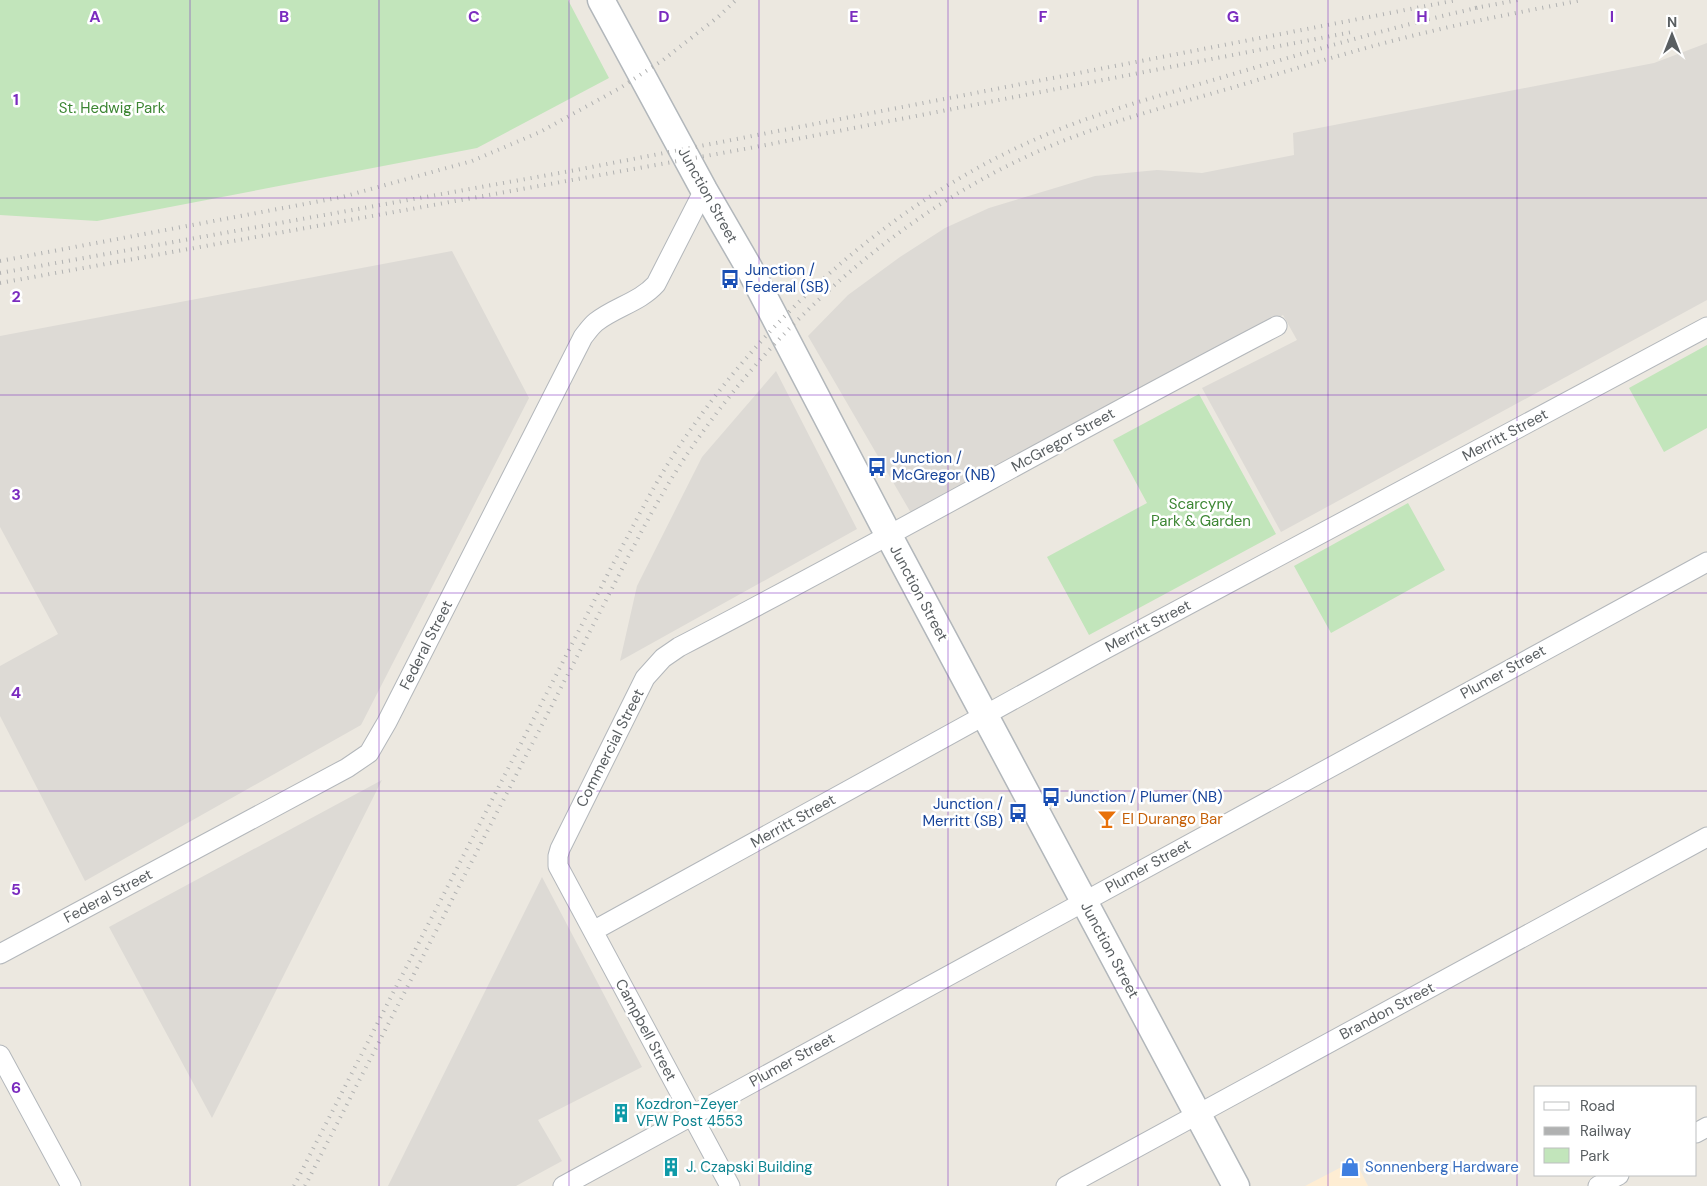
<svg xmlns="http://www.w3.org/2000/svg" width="1707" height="1186" font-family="'DM Sans',sans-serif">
  <rect width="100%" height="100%" fill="#ece8e0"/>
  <!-- commercial -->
  <path fill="#feedd3" d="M 1355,1160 L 1368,1186 L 1305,1186 Z"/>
  <!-- industrial -->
  <path fill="#dddad5" d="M 1707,43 L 1707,300 L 1281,532 L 1202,388 L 1297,340 L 1283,315 L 911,513 L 808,336 L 848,295 L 900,257 L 945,228 L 989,208 L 1095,176 L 1157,170 L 1202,173 L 1294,155 L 1293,133 L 1654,63 Z
    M 452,251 L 529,398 L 361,725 L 85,881 L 0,716 L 0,666 L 58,634 L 0,527 L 0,336 Z
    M 776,371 L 857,529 L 620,661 L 637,586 L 702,457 Z
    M 382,780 L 212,1118 L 109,927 Z
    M 542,877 L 642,1067 L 538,1120 L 562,1161 L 516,1186 L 388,1186 Z"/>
  <!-- green -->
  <path fill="#c2e5bb" d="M 0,0 L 568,0 L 609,78 L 477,148 L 97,221 L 0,215 Z
    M 1707,345 L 1707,428 L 1664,452 L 1629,388 Z
    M 1199,394 L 1276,534 L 1089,635 L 1047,557 L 1147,503 L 1113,440 Z
    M 1408,503 L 1445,570 L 1331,633 L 1294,566 Z"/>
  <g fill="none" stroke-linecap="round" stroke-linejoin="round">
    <!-- street casing -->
    <g stroke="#b3b7bb" stroke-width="21">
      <path id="street" d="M 593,931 L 1096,654 L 1707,327
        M 0,954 L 347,768 L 369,753 L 387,722 L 583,337 C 587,332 591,326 596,322 C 615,307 640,302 656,284 L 704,190
        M 0,1055 L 71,1186
        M 1696,1133 L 1707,1127
        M 563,1186 L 1707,562
        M 730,1186 L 558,866 L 558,856 L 560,849 L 645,678 L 663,658 L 679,647 C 880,543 1077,430 1277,326
        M 1066,1186 L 1707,837
        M 1598,1186 L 1619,1175"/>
    </g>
    <!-- secondary casing -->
    <g stroke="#b2b7bb" stroke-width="29">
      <path id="secondary" d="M 601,0 L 704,190 L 748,266 L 889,536 L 1236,1186"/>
    </g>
    <!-- street -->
    <use href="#street" stroke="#fff" stroke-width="19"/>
    <!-- secondary -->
    <use href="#secondary" stroke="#fff" stroke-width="26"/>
    <!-- rail -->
    <path stroke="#b0b1b1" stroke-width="4" stroke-dasharray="1 6" stroke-linecap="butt" d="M 1475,8 L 1518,0
      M 0,261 L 342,197 L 472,161 L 540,132 L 620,88 L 663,60 L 718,17 L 736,0
      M 0,273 L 576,170 L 1457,0
      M 0,283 L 750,148 L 1352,32
      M 294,1186 L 613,564 C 635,523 656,480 682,442 C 773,308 901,195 1050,133 C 1108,109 1170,93 1230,75 C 1314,50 1396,26 1481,7
      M 305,1186 L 622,569 C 646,522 671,475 702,433 C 784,318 901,214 1030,155 C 1097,124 1170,106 1241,85 C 1304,66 1368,46 1432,31 C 1482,19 1532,10 1582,0"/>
  </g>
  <!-- grid -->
  <path fill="none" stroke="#7b2cbf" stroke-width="1" stroke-opacity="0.55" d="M 190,0 L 190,1186M 379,0 L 379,1186M 569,0 L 569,1186M 759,0 L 759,1186M 948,0 L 948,1186M 1138,0 L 1138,1186M 1328,0 L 1328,1186M 1517,0 L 1517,1186M 0,198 L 1707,198M 0,395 L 1707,395M 0,593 L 1707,593M 0,791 L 1707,791M 0,988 L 1707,988"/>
  <!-- icons -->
  <defs>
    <g id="bus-bare" transform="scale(1.5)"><path d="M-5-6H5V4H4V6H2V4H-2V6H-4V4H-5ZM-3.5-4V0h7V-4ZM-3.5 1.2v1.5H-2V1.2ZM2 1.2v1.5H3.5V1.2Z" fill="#1a4fb4" stroke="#fff" stroke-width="2.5" paint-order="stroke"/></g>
    <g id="bar-bare" transform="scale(1.5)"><path d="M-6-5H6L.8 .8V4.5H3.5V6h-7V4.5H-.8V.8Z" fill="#e8710a" stroke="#fff" stroke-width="2.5" paint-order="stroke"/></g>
    <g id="building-bare" transform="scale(1.5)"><path d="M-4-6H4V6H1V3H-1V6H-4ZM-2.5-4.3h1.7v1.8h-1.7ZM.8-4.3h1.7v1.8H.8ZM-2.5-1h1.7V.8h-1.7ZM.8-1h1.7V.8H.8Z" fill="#0f9aa8" stroke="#fff" stroke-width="2.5" paint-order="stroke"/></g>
    <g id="shop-bare" transform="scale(1.5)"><path d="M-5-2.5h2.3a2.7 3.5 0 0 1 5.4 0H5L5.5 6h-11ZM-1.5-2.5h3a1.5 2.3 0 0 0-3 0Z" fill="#3f7fe0" stroke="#fff" stroke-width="2.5" paint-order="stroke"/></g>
  </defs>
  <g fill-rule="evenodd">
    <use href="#bus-bare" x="730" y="279"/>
    <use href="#bus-bare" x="877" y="467"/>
    <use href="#bus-bare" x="1051" y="797"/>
    <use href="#bus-bare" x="1018" y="813"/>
    <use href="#bar-bare" x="1107" y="819"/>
    <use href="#building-bare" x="621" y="1113"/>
    <use href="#building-bare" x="671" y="1167"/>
    <use href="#shop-bare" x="1350" y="1167"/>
  </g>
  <g text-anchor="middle" stroke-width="5" stroke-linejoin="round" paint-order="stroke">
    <!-- park labels -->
    <g font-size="15" fill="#3c8633" stroke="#fff">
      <text x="112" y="113">St. Hedwig Park</text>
      <text x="1201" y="509">Scarcyny<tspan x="1201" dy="17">Park &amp; Garden</tspan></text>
    </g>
    <!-- street labels -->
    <g font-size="15" fill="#595e61" stroke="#fff">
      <text transform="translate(708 195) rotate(61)" y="5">Junction Street</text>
      <text transform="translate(1505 435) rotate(-28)" y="5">Merritt Street</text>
      <text transform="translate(1063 440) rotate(-29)" y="5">McGregor Street</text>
      <text transform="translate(919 593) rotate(62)" y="5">Junction Street</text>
      <text transform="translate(1148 626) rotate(-28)" y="5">Merritt Street</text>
      <text transform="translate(426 645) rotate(-63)" y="5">Federal Street</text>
      <text transform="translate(1503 672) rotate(-29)" y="5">Plumer Street</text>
      <text transform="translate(610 748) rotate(-63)" y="5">Commercial Street</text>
      <text transform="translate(793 821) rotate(-29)" y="5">Merritt Street</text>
      <text transform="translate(1148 866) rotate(-29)" y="5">Plumer Street</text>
      <text transform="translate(108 896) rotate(-28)" y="5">Federal Street</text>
      <text transform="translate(1110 950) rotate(62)" y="5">Junction Street</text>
      <text transform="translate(1387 1011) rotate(-28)" y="5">Brandon Street</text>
      <text transform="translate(646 1030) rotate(62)" y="5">Campbell Street</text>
      <text transform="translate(792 1060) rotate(-29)" y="5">Plumer Street</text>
    </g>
    <!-- transit labels -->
    <g font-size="15" fill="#164399" stroke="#fff" text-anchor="start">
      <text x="745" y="275">Junction /<tspan x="745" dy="17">Federal (SB)</tspan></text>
      <text x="892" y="463">Junction /<tspan x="892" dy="17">McGregor (NB)</tspan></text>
      <text x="1066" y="802">Junction / Plumer (NB)</text>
      <text x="1003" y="809" text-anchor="end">Junction /<tspan x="1003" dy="17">Merritt (SB)</tspan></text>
    </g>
    <!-- food labels -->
    <g font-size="15" fill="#c56008" stroke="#fff" text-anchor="start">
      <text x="1122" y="824">El Durango Bar</text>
    </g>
    <!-- culture labels -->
    <g font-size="15" fill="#0d838f" stroke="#fff" text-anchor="start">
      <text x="636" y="1109">Kozdron-Zeyer<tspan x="636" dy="17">VFW Post 4553</tspan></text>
      <text x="686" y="1172">J. Czapski Building</text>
    </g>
    <!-- shop labels -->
    <g font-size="15" fill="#366cbe" stroke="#fff" text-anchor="start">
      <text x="1365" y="1172">Sonnenberg Hardware</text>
    </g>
  </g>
  <g font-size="16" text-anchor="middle" font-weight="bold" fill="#7b2cbf" stroke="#fff" stroke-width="5" stroke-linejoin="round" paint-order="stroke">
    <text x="95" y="22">A</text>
    <text x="284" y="22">B</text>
    <text x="474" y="22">C</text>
    <text x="664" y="22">D</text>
    <text x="854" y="22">E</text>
    <text x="1043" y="22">F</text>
    <text x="1233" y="22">G</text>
    <text x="1422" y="22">H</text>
    <text x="1612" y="22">I</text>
    <text x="16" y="105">1</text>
    <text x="16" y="302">2</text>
    <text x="16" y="500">3</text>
    <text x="16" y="698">4</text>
    <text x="16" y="895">5</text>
    <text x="16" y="1093">6</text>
  </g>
  <!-- legend -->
  <rect x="1534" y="1086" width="162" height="90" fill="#ffffff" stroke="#bdbfc0"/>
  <rect x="1544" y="1102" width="25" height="8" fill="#ffffff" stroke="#bdbfc0"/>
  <text x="1580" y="1111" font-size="15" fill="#595e61">Road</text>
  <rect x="1544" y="1127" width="25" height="8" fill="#b0b1b1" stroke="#bdbfc0"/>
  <text x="1580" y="1136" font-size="15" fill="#595e61">Railway</text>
  <rect x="1544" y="1148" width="25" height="15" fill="#c2e5bb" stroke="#bdbfc0"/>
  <text x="1580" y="1161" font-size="15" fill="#595e61">Park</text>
  <!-- north arrow -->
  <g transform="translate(1672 35)" stroke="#ffffff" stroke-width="4" paint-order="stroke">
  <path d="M0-4L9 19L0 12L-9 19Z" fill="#595e61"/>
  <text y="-8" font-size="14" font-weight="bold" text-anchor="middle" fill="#595e61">N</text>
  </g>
</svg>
